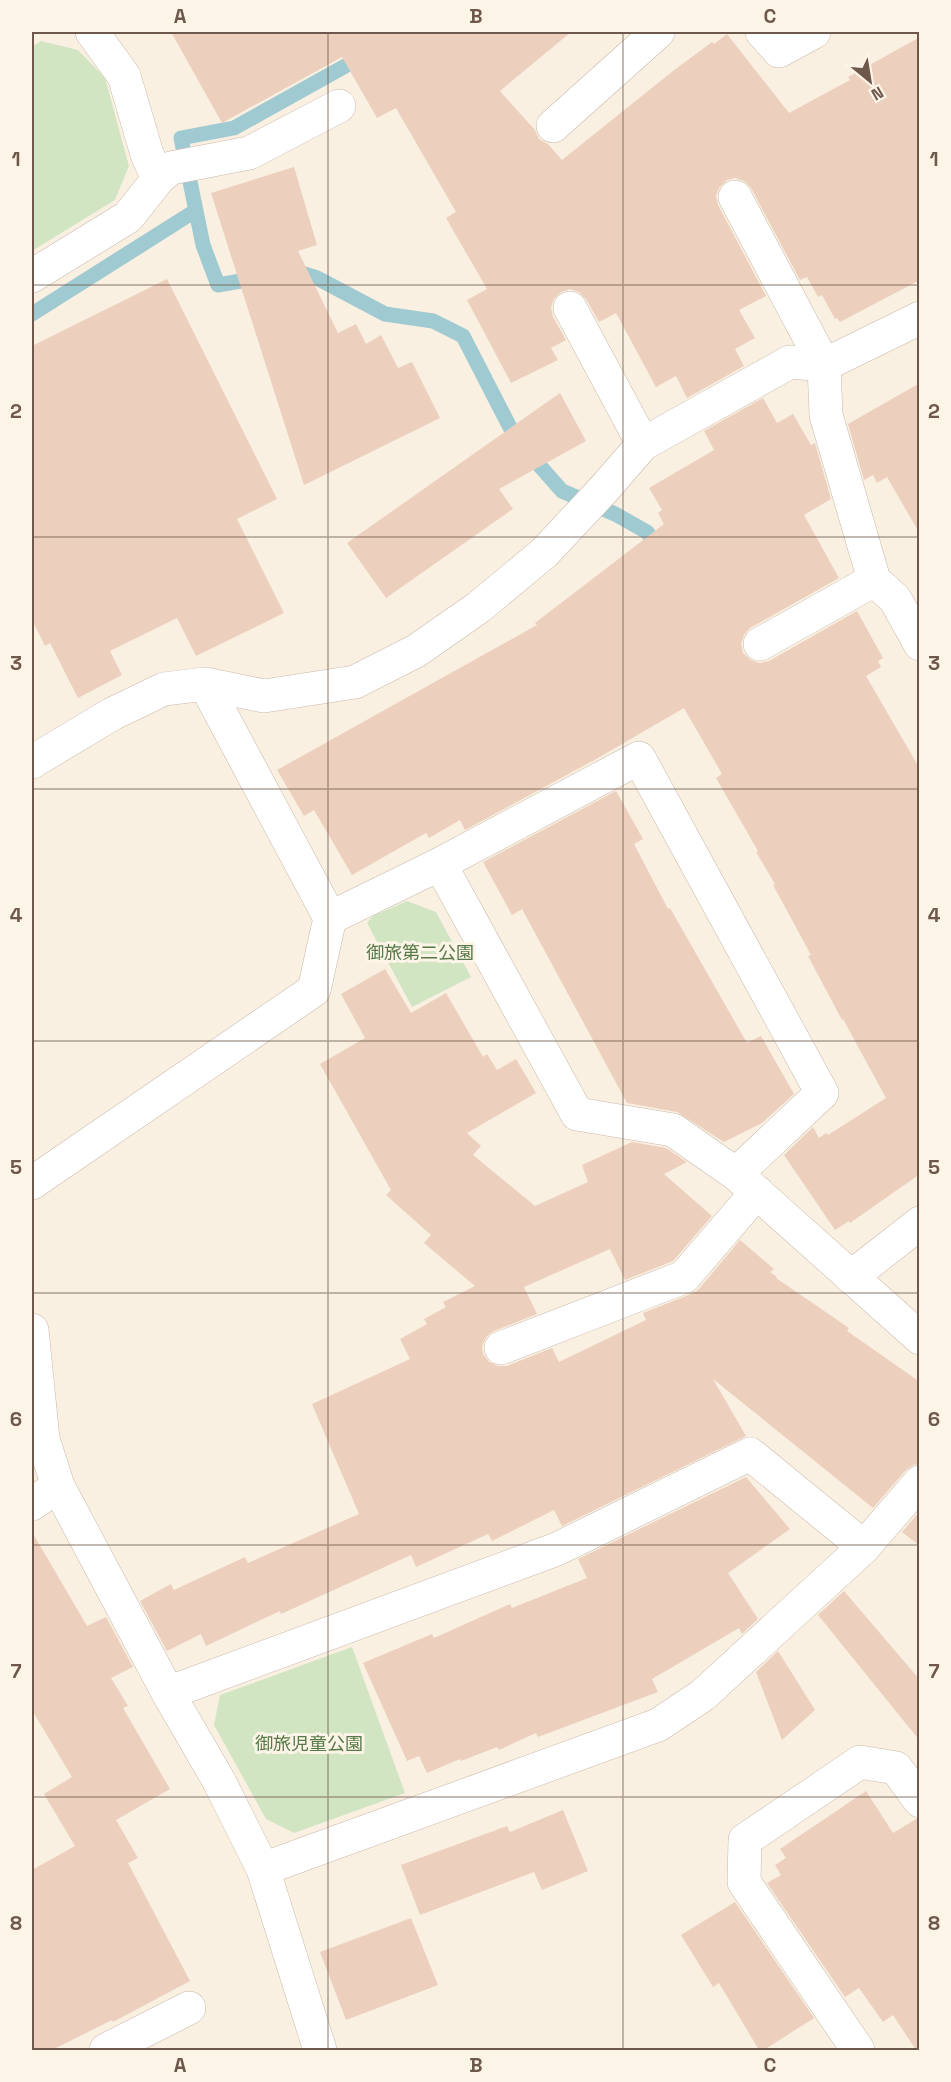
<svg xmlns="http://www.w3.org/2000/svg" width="951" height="2082" font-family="'Space Grotesk','Noto Sans JP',sans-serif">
  <rect width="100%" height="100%" fill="#f9f0e2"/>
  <!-- green -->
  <path fill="#d1e5c3" d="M 41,41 L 78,50 L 105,78 L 129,166 L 115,200 L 32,251 L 32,47 Z
    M 407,901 L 436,912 L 471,977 L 412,1007 L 367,923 L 373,916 Z
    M 352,1647 L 405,1793 L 294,1833 L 266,1819 L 214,1725 L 220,1695 Z"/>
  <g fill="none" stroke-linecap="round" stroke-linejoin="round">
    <!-- stream -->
    <path stroke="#a0cad1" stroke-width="15" d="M 290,272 L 295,271 L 317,278 L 385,314 L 433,321 L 463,336 L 516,439 L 562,491 L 615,514 L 647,532 L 660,550
      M 258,278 L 218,285 L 203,245 L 181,138 L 234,128 L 365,55
      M 32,314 L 195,211"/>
  </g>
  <!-- building -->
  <path fill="#eccfbd" d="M 171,32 L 571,32 L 500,91 L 535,130 L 539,139 L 548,144 L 562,160 L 673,71 L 712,42 L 714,44 L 727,34 L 789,113 L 850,80 L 848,77 L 920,37 L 920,280 L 840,322 L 837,318 L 835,319 L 822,295 L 818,297 L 807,277 L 800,280 L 751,188 L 744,181 L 735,178 L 727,180 L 719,188 L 716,196 L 718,205 L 766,296 L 739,310 L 755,338 L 735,349 L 744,366 L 687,398 L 676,376 L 656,387 L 616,313 L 599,322 L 586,299 L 579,292 L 570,289 L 561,292 L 554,299 L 551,307 L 553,317 L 566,340 L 551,348 L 558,360 L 511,383 L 467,300 L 487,289 L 446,218 L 456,212 L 396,108 L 377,118 L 342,57 L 222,123 Z
    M 294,167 L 317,245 L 298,251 L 338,333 L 356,324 L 366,344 L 381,335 L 398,368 L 412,362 L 440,418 L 304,485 L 211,193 Z
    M 167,279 L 277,499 L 237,519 L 284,613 L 196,656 L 177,618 L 110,651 L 122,675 L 78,698 L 50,643 L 45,646 L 32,620 L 32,346 Z
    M 920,383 L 920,534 L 887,477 L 877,483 L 873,475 L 864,480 L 848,424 Z
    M 560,393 L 586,441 L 499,489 L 513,509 L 386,598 L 347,543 Z
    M 763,398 L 777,423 L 793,414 L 811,445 L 815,443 L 831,499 L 804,515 L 839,578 L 750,628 L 744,635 L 741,644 L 743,653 L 751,660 L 760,663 L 769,661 L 857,611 L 883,658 L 878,661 L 881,667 L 866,676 L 920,769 L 920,1174 L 850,1223 L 849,1221 L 835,1230 L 784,1155 L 813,1127 L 819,1138 L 826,1133 L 828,1135 L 886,1098 L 843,1019 L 842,1020 L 808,956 L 811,955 L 773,885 L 775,884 L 756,852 L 758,851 L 716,778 L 722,774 L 684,708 L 598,758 L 465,830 L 460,820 L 429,838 L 426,833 L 352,875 L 314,810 L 304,816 L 277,770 L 537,625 L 535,623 L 664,524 L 658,513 L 662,510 L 649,488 L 714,450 L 704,431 Z
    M 616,791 L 643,839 L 634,844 L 668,909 L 670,908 L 747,1043 L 761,1036 L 794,1094 L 762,1123 L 724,1142 L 677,1112 L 627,1103 L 522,909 L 512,915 L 483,862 Z
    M 385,969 L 411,1013 L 446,993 L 483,1057 L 487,1054 L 497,1070 L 516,1059 L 536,1093 L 467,1133 L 481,1146 L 473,1155 L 535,1206 L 588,1182 L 582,1165 L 632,1142 L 666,1148 L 687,1162 L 664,1174 L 712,1216 L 673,1261 L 625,1280 L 610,1249 L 524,1287 L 537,1314 L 494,1331 L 487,1336 L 482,1346 L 483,1354 L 489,1362 L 498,1366 L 507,1366 L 552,1348 L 559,1362 L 646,1320 L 643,1313 L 691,1294 L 698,1290 L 740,1240 L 774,1269 L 770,1272 L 777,1277 L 776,1278 L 849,1328 L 847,1331 L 920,1382 L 920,1464 L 913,1465 L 906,1470 L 873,1508 L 713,1379 L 746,1436 L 562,1526 L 554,1510 L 492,1541 L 488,1534 L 416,1567 L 411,1555 L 281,1614 L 280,1611 L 206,1646 L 201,1634 L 167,1651 L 140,1601 L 171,1584 L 174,1590 L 245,1557 L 248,1563 L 359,1514 L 312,1404 L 410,1359 L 400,1339 L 427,1324 L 424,1319 L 446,1307 L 443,1302 L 475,1286 L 424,1243 L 431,1235 L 386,1195 L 391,1190 L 320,1064 L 365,1038 L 341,994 Z
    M 746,1477 L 790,1529 L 728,1573 L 758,1619 L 742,1634 L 739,1628 L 652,1679 L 658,1692 L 538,1737 L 536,1733 L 499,1750 L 497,1747 L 461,1761 L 460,1759 L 427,1773 L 419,1756 L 407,1761 L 363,1663 L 432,1634 L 434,1638 L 510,1604 L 512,1608 L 587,1578 L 578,1559 Z
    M 920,1511 L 920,1546 L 902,1532 Z
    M 32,1532 L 87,1626 L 106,1617 L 133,1667 L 111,1678 L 128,1706 L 123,1708 L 170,1789 L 116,1820 L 138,1858 L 128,1863 L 190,1981 L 113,2022 L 112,2020 L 52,2050 L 32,2050 L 32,1870 L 75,1846 L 44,1794 L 72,1777 L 32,1710 Z
    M 844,1591 L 920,1680 L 920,1741 L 818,1615 Z
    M 778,1651 L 815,1710 L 782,1740 L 756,1672 Z
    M 866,1791 L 893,1833 L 916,1819 L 920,1819 L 920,2050 L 916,2050 L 893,2015 L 883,2022 L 859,1988 L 845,1997 L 767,1883 L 781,1875 L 775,1865 L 786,1858 L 780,1849 Z
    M 563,1810 L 588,1871 L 542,1890 L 534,1872 L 420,1915 L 401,1865 L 507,1826 L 510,1832 Z
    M 735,1902 L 814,2018 L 764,2050 L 759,2050 L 719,1983 L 713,1987 L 681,1935 Z
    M 411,1918 L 438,1985 L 346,2020 L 320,1952 Z"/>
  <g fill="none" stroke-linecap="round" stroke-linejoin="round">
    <!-- minor casing -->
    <g stroke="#c9b8aa" stroke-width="34">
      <path id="minor" d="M 762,32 L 779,51 L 814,32
        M 553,126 L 658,32
        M 158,179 L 171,168 L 249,153 L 339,106
        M 735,197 L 824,365 L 826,415 L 874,580 L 895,599 L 920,644
        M 32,276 L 128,217 L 158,179 L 147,154 L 124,76 L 92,32
        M 570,308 L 643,444
        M 760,644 L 874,580
        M 205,684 L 330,918
        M 32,762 L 112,714 L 164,689 L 205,684 L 264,696 L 355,682 L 416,651 L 479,607 L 544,553 L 604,489 L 643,444 L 790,362 L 824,365 L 920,318
        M 440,864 L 577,1114 L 673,1130 L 736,1174 L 920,1338
        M 32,1183 L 314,990 L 330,918 L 440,864 L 639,758 L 822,1093 L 736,1174
        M 851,1277 L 920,1223
        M 32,1330 L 43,1439 L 58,1486 L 168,1693 L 219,1781 L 263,1869 L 320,2050
        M 501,1348 L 684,1277 L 757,1192
        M 32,1504 L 58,1486
        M 168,1693 L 557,1549 L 750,1454 L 864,1547
        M 263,1869 L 658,1725 L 703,1695 L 864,1547 L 920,1482
        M 106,2050 L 189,2008
        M 858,2050 L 744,1882 L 745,1840 L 860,1762 L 896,1768 L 920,1801"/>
    </g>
    <!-- minor -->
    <use href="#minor" stroke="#fff" stroke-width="33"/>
  </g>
  <!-- grid -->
  <path fill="none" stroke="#6e574b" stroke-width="1.5" stroke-opacity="0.55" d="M 328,32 L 328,2050M 623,32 L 623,2050M 32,285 L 920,285M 32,537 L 920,537M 32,789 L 920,789M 32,1041 L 920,1041M 32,1293 L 920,1293M 32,1545 L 920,1545M 32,1797 L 920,1797"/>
  <g text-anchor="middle" stroke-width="6" stroke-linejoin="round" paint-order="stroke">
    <!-- park labels -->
    <g font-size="18" fill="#567947" stroke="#fdf4e8">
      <text x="420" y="959">御旅第二公園</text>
      <text x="309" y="1750">御旅児童公園</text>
    </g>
  </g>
  <!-- border -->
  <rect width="951" height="2082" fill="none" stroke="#fdf4e8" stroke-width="66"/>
  <!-- north arrow -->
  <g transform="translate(870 81) rotate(150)" stroke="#fdf4e8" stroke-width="4.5" paint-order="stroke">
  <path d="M0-4.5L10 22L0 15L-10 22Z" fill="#6e574b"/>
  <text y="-9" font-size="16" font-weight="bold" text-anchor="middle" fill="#6e574b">N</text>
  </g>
  <rect x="33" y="33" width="885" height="2016" fill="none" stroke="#6e574b" stroke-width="2"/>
  <g font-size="20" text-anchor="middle" font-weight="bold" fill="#6e574b">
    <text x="180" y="23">A</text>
    <text x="476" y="23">B</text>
    <text x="770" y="23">C</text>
    <text x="16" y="166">1</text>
    <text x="934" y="166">1</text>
    <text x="16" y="418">2</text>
    <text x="934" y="418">2</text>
    <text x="16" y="670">3</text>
    <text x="934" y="670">3</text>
    <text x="16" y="922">4</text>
    <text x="934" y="922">4</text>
    <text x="16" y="1174">5</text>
    <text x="934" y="1174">5</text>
    <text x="16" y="1426">6</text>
    <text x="934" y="1426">6</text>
    <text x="16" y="1678">7</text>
    <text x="934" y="1678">7</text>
    <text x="16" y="1930">8</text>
    <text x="934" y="1930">8</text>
    <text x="180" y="2072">A</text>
    <text x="476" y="2072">B</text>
    <text x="770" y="2072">C</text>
  </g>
</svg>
